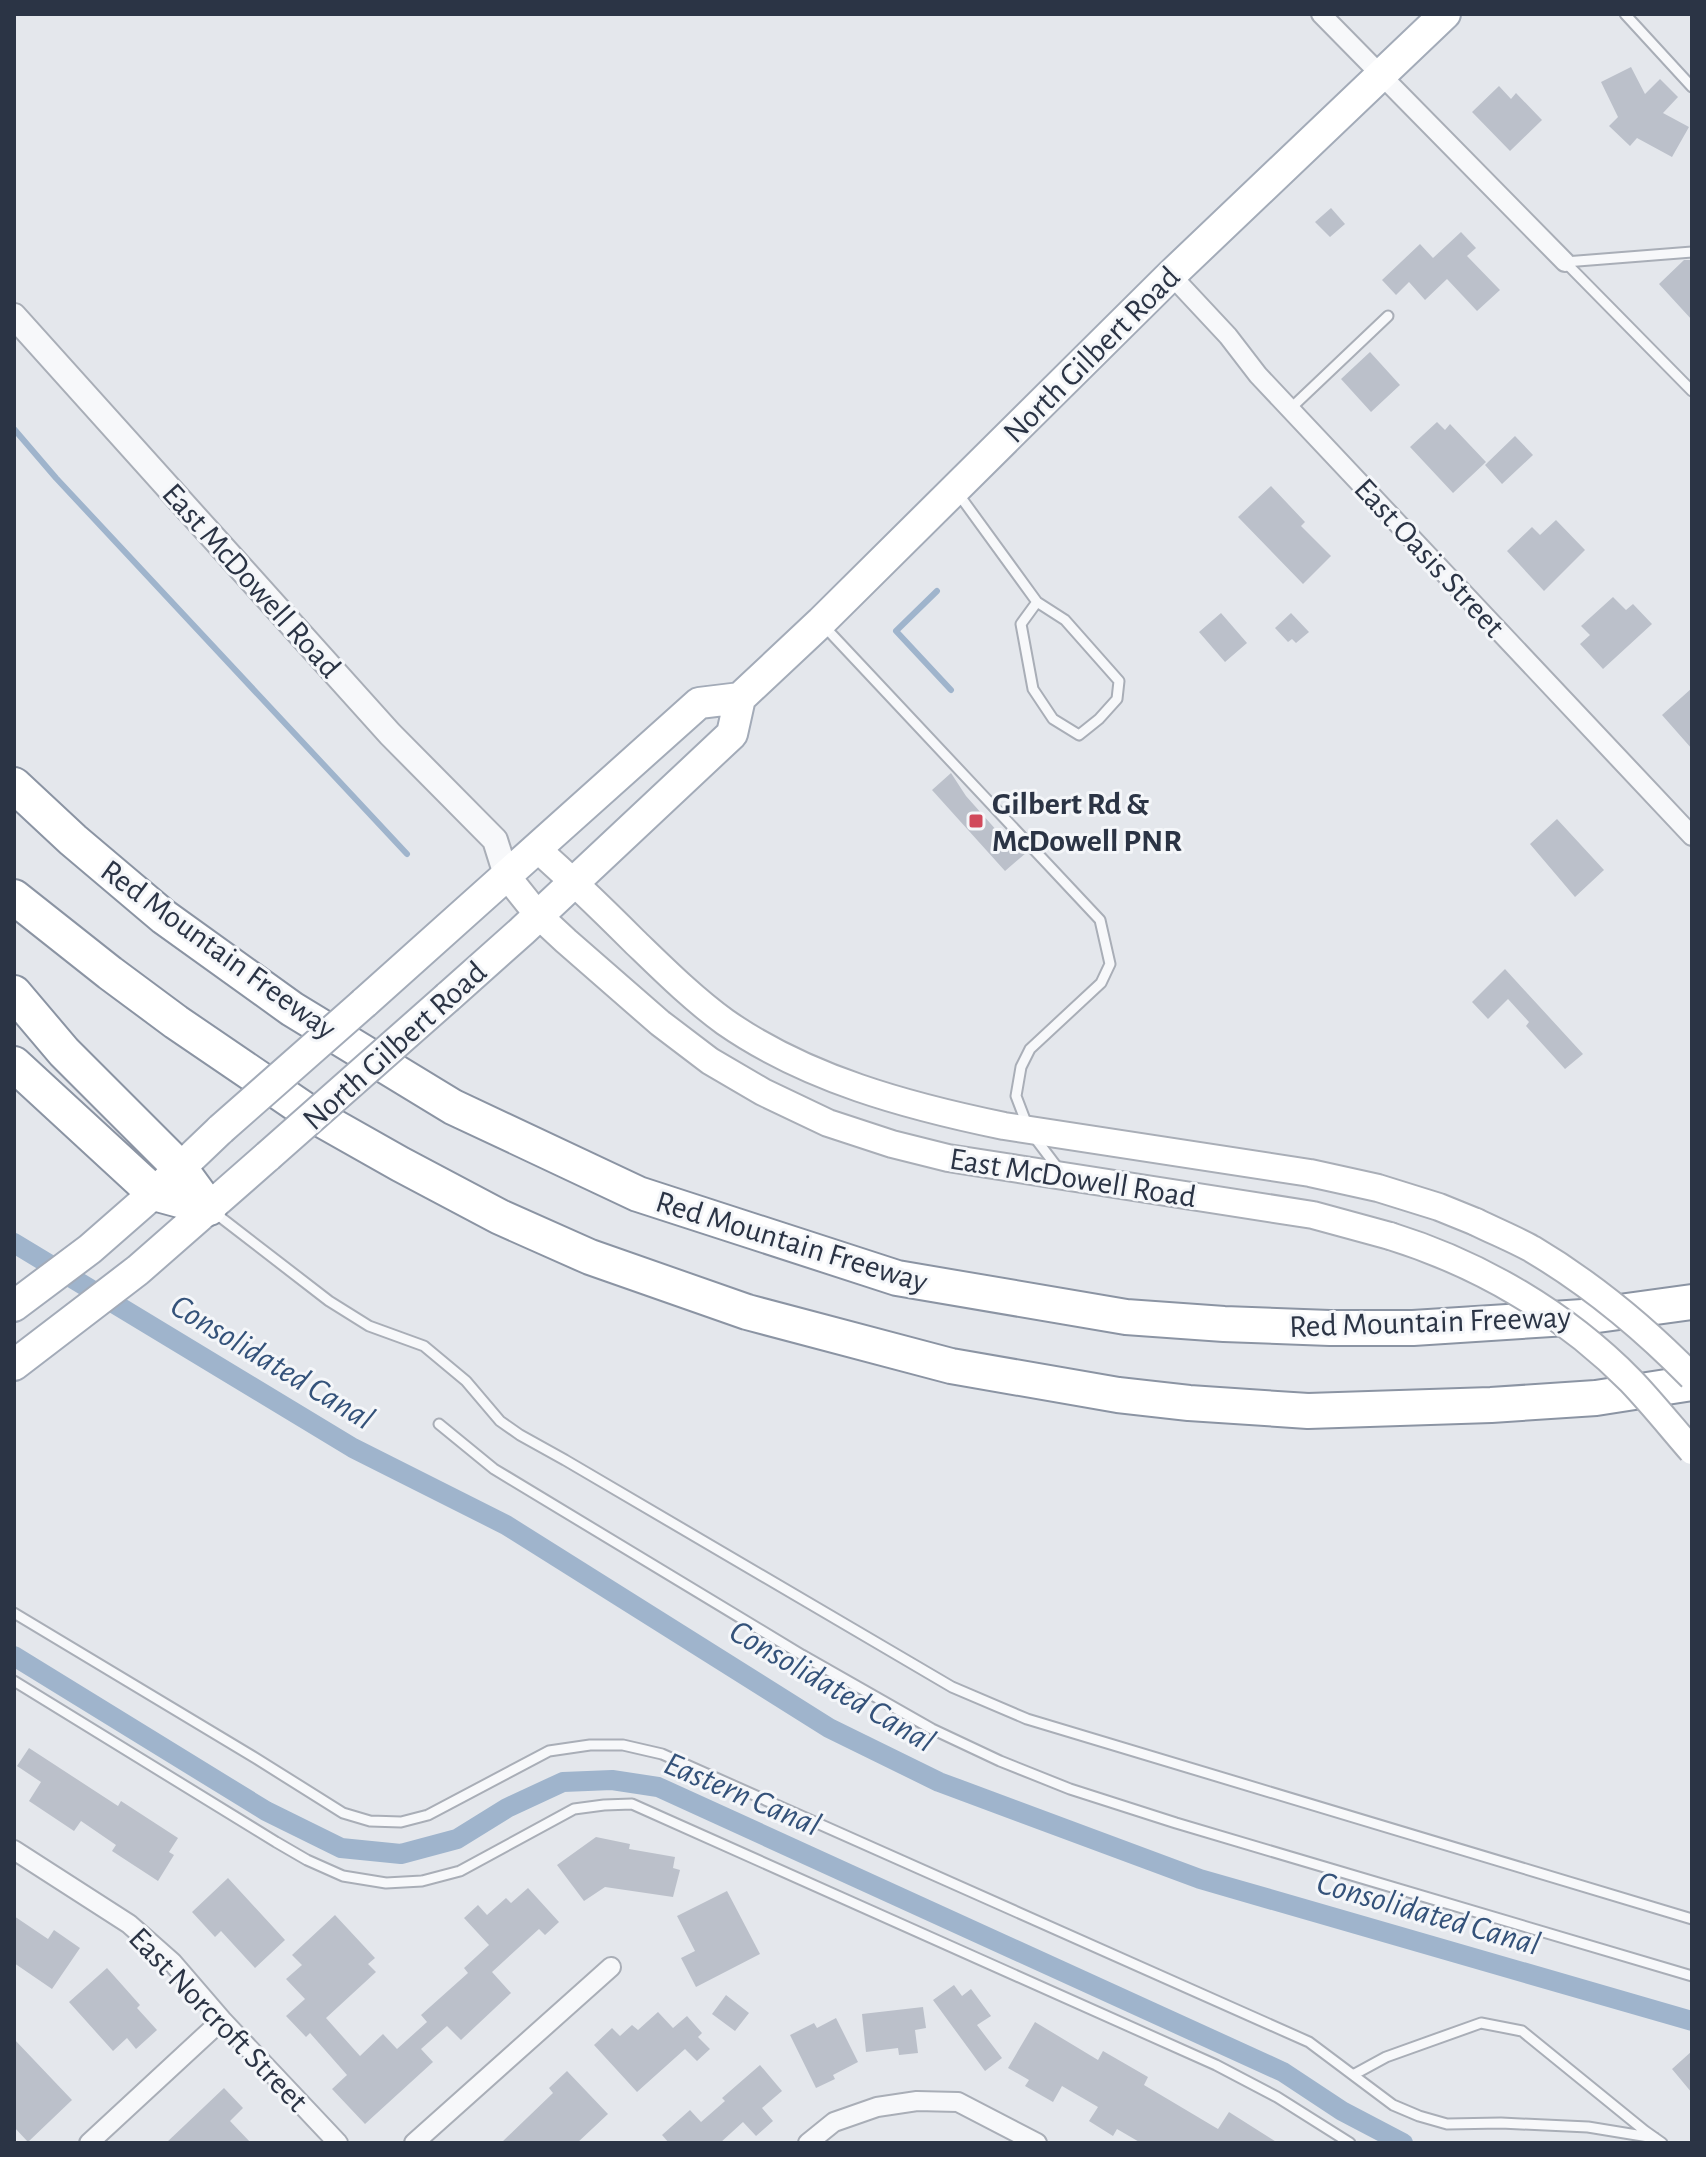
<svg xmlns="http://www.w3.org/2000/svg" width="1706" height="2157" font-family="'Alegreya Sans',sans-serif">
  <rect width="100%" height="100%" fill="#e4e7ec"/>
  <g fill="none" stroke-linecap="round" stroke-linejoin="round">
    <!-- stream -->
    <path stroke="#9fb4cc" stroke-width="6" d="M 14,429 L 56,478 L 407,854
      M 937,591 L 896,631 L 951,690"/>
    <!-- canal -->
    <path stroke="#9fb4cc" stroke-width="20" d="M 14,1243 L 353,1448 L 506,1525 L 829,1728 L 939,1782 L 1200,1879 L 1692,2021
      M 14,1656 L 266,1811 L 341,1848 L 401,1854 L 457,1839 L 507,1808 L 563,1782 L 612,1780 L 658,1787 L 1283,2072 L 1342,2111 L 1403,2143"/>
  </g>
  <!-- building -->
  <path fill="#bbc0ca" d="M 1631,67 L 1645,94 L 1660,79 L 1678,97 L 1663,113 L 1689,127 L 1672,157 L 1637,138 L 1630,146 L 1609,126 L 1618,117 L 1601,82 Z
    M 1499,86 L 1511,99 L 1516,93 L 1542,120 L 1510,151 L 1472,112 Z
    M 1331,208 L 1345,224 L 1330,237 L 1315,222 Z
    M 1461,232 L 1476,248 L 1467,256 L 1500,290 L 1477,311 L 1447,279 L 1425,300 L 1409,282 L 1396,295 L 1382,280 L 1420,244 L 1433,258 Z
    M 1684,260 L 1692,260 L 1692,320 L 1659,284 Z
    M 1370,352 L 1400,385 L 1371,412 L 1341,379 Z
    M 1437,422 L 1445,430 L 1450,424 L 1486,462 L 1453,493 L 1410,447 Z
    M 1515,436 L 1533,455 L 1502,484 L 1485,465 Z
    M 1271,486 L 1305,522 L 1301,526 L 1331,556 L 1303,584 L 1238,517 Z
    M 1556,520 L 1585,550 L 1544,591 L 1507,551 L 1532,527 L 1540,535 Z
    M 1613,597 L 1626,610 L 1633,604 L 1652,624 L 1603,669 L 1580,644 L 1590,635 L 1581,626 Z
    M 1221,613 L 1247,643 L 1225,662 L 1199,632 Z
    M 1291,613 L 1309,632 L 1296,643 L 1292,639 L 1288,642 L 1275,628 Z
    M 1692,688 L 1692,749 L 1662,715 Z
    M 951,773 L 966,796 L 998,832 L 1026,853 L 1005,871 L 932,790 Z
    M 1557,819 L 1604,870 L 1575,897 L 1530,844 Z
    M 1505,969 L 1583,1054 L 1565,1069 L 1526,1026 L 1529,1022 L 1508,999 L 1488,1019 L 1472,1002 Z
    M 29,1748 L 118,1806 L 121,1801 L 178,1838 L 169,1852 L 174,1855 L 158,1881 L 112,1851 L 116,1845 L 81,1821 L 74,1831 L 29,1801 L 41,1782 L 17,1766 Z
    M 596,1837 L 630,1844 L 629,1849 L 675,1857 L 673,1868 L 680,1870 L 673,1897 L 605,1887 L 584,1901 L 557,1865 Z
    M 228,1878 L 285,1940 L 255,1968 L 221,1931 L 215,1937 L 192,1912 Z
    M 528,1888 L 559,1922 L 545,1935 L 539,1929 L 492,1972 L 511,1993 L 461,2040 L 447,2026 L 421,2049 L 433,2062 L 365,2124 L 332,2089 L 347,2075 L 310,2033 L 306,2037 L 286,2016 L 305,1999 L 286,1979 L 302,1965 L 292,1955 L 335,1915 L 375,1958 L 368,1964 L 376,1972 L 326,2018 L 360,2056 L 383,2034 L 397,2049 L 427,2022 L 421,2015 L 468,1973 L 464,1968 L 489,1945 L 464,1918 L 478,1905 L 487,1915 L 506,1898 L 511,1903 Z
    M 727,1891 L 760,1954 L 696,1987 L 681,1958 L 695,1951 L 677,1916 Z
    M 14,1916 L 48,1939 L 54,1930 L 80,1948 L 52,1989 L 14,1963 Z
    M 107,1968 L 140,2005 L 137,2008 L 157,2030 L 136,2049 L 127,2038 L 113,2051 L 69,2002 Z
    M 954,1985 L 962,1996 L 971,1989 L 991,2016 L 977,2025 L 1002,2058 L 985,2071 L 933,2000 Z
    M 726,1995 L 749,2013 L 735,2031 L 712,2014 Z
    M 923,2007 L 926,2028 L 915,2030 L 918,2053 L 899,2055 L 898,2048 L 866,2052 L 862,2014 Z
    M 658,2012 L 673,2028 L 687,2016 L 702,2033 L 698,2037 L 710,2049 L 697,2061 L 685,2049 L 637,2092 L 594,2045 L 612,2028 L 620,2036 L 632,2025 L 638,2030 Z
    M 836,2018 L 858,2062 L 833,2075 L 835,2079 L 816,2088 L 790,2035 L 814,2023 L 817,2028 Z
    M 1035,2022 L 1098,2060 L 1103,2051 L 1148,2077 L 1144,2085 L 1218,2129 L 1229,2112 L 1278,2143 L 1141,2143 L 1117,2129 L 1113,2136 L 1089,2121 L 1098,2107 L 1062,2086 L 1053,2102 L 1025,2086 L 1029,2080 L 1008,2068 Z
    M 14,2039 L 72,2100 L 28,2142 L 14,2127 Z
    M 1692,2051 L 1692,2093 L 1672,2069 Z
    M 760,2065 L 782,2091 L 762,2108 L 773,2121 L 756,2136 L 743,2122 L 720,2143 L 669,2143 L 662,2135 L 690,2110 L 701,2122 L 725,2101 L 722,2098 Z
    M 567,2071 L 608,2114 L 577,2143 L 501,2143 L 553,2093 L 549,2088 Z
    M 224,2088 L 243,2108 L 230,2121 L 251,2143 L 166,2143 Z"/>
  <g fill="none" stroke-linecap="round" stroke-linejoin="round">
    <!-- service casing -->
    <g stroke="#a9aeb7" stroke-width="13">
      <path id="service" d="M 1625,14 L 1692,87
        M 1565,262 L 1692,391
        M 1565,262 L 1692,252
        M 1290,409 L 1388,316
        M 957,492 L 1037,602 L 1065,620 L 1119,681 L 1117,699 L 1099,719 L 1079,735 L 1053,719 L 1033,689 L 1021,624 L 1037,602
        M 823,625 L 1100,920 L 1110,964 L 1101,983 L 1030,1049 L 1021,1067 L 1016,1096 L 1029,1130 L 1060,1171
        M 215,1213 L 329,1301 L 369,1326 L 424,1346 L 466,1381 L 500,1421 L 520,1435 L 565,1460 L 952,1687 L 1027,1719 L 1692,1919
        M 439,1424 L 494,1469 L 802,1655 L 932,1729 L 1000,1761 L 1070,1789 L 1176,1823 L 1692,1976
        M 14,1613 L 257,1759 L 343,1813 L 370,1821 L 401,1822 L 428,1815 L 549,1751 L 590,1745 L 623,1745 L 662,1754 L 1309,2042 L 1393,2105 L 1419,2116 L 1447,2124 L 1501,2123 L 1588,2127 L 1655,2138
        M 14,1681 L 276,1842 L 307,1860 L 343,1876 L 386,1883 L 422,1881 L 460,1871 L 574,1809 L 604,1805 L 632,1804 L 1216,2065 L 1277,2097 L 1350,2143
        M 1353,2075 L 1386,2057 L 1481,2023 L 1522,2031 L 1645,2131 L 1662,2143"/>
    </g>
    <!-- minor casing -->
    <g stroke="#a9aeb7" stroke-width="22">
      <path id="minor" d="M 1321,14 L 1565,262
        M 1171,275 L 1228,336 L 1258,375 L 1692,836
        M 14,1850 L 129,1924 L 172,1962 L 222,2020 L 338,2143
        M 89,2143 L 222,2020
        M 414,2143 L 611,1967
        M 808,2143 L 834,2122 L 877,2107 L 917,2101 L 958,2102 L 1037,2143"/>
    </g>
    <!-- tertiary casing -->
    <g stroke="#a9aeb7" stroke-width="28">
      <path id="tertiary" d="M 14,316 L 390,734 L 495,840 L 506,875"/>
    </g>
    <!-- secondary casing -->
    <g stroke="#a9aeb7" stroke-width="30">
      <path id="secondary" d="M 536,848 C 570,878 602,909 634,941 C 663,969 692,998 725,1022 C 807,1079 907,1106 1004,1126 L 1310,1173 L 1378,1188 L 1439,1207 L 1476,1222
        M 506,875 L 538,915 L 566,941 L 660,1023 L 710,1061 L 763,1092 L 828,1123 L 892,1144 L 948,1158 L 1313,1215 L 1390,1236"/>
    </g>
    <!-- primary casing -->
    <g stroke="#a3abb8" stroke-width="34">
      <path id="primary" d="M 448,997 L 522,931 L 732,734 L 740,698 L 821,622 L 1171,275 L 1445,14
        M 364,1003 L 699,703 L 740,698
        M 14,1306 L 90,1249 L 154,1193 L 221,1129
        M 14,1365 L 138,1270 L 268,1156"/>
    </g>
    <!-- motorway casing -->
    <g stroke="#8b94a3" stroke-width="38">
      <path id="motorway" d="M 14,785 L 73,840 L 164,917 L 292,1009 L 453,1107 L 638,1194 L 897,1278 L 1126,1317 L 1224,1324 L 1330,1328 L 1413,1328 L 1583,1317 L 1692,1302
        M 14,897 L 110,973 L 176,1022 L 308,1112 L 400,1164 L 500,1217 L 590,1257 L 747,1312 L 951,1366 L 1118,1395 L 1189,1403 L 1308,1411 L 1491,1405 L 1596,1398 L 1692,1383
        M 14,993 L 64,1052 L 179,1167 L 209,1208
        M 14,1064 L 154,1193 L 209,1208"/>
    </g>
    <!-- service -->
    <use href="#service" stroke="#f7f8fa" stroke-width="9"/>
    <!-- minor -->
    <use href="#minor" stroke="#f7f8fa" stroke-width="18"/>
    <!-- tertiary -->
    <use href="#tertiary" stroke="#f7f8fa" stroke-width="24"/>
    <!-- secondary -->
    <use href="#secondary" stroke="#fff" stroke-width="26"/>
    <!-- primary -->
    <use href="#primary" stroke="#fff" stroke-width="30"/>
    <!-- motorway -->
    <use href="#motorway" stroke="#fff" stroke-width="34"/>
    <!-- secondary-bridge casing -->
    <g stroke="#a9aeb7" stroke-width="30" stroke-linecap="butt">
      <path id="secondary-bridge" d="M 1476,1222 C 1494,1231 1514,1239 1532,1249 C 1591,1284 1644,1328 1692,1377
        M 1390,1236 C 1480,1264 1564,1313 1631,1381 C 1652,1403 1672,1428 1692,1451"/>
    </g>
    <!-- primary-bridge casing -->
    <g stroke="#a3abb8" stroke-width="34" stroke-linecap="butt">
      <path id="primary-bridge" d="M 221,1129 L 364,1003
        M 268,1156 L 448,997"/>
    </g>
    <!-- secondary-bridge -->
    <use href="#secondary-bridge" stroke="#fff" stroke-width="26"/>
    <!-- primary-bridge -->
    <use href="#primary-bridge" stroke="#fff" stroke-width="30"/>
  </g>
  <!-- markers -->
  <rect fill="#d1495b" stroke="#f4f6f9" stroke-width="3" x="968" y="813" width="16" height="16" rx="4"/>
  <g text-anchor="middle" stroke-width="6" stroke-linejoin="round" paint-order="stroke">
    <!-- street labels -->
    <g font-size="32" fill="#2b3445" stroke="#f4f6f9">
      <text transform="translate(1091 354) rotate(-45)" y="11">North Gilbert Road</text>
      <text transform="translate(1430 557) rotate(47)" y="11">East Oasis Street</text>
      <text transform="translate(252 580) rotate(48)" y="11">East McDowell Road</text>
      <text transform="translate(219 949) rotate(36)" y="11">Red Mountain Freeway</text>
      <text transform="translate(394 1045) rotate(-42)" y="11">North Gilbert Road</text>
      <text transform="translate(1073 1177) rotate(9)" y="11">East McDowell Road</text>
      <text transform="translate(792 1241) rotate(17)" y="11">Red Mountain Freeway</text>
      <text transform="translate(1430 1321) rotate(-2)" y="11">Red Mountain Freeway</text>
      <text transform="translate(219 2019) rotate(46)" y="11">East Norcroft Street</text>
    </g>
    <!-- poi labels -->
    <g font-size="32" font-weight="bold" fill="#2b3445" stroke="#f4f6f9" text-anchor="start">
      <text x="992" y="814">Gilbert Rd &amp;<tspan x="992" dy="37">McDowell PNR</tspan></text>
    </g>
    <!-- water labels -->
    <g font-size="34" font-style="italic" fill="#34527a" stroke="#f4f6f9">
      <text transform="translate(273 1361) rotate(31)" y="12">Consolidated Canal</text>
      <text transform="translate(833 1685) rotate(30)" y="12">Consolidated Canal</text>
      <text transform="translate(743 1793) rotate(23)" y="12">Eastern Canal</text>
      <text transform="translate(1429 1912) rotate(16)" y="12">Consolidated Canal</text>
    </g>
  </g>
  <!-- border -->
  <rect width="1706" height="2157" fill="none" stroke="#2b3445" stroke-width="32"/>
</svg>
